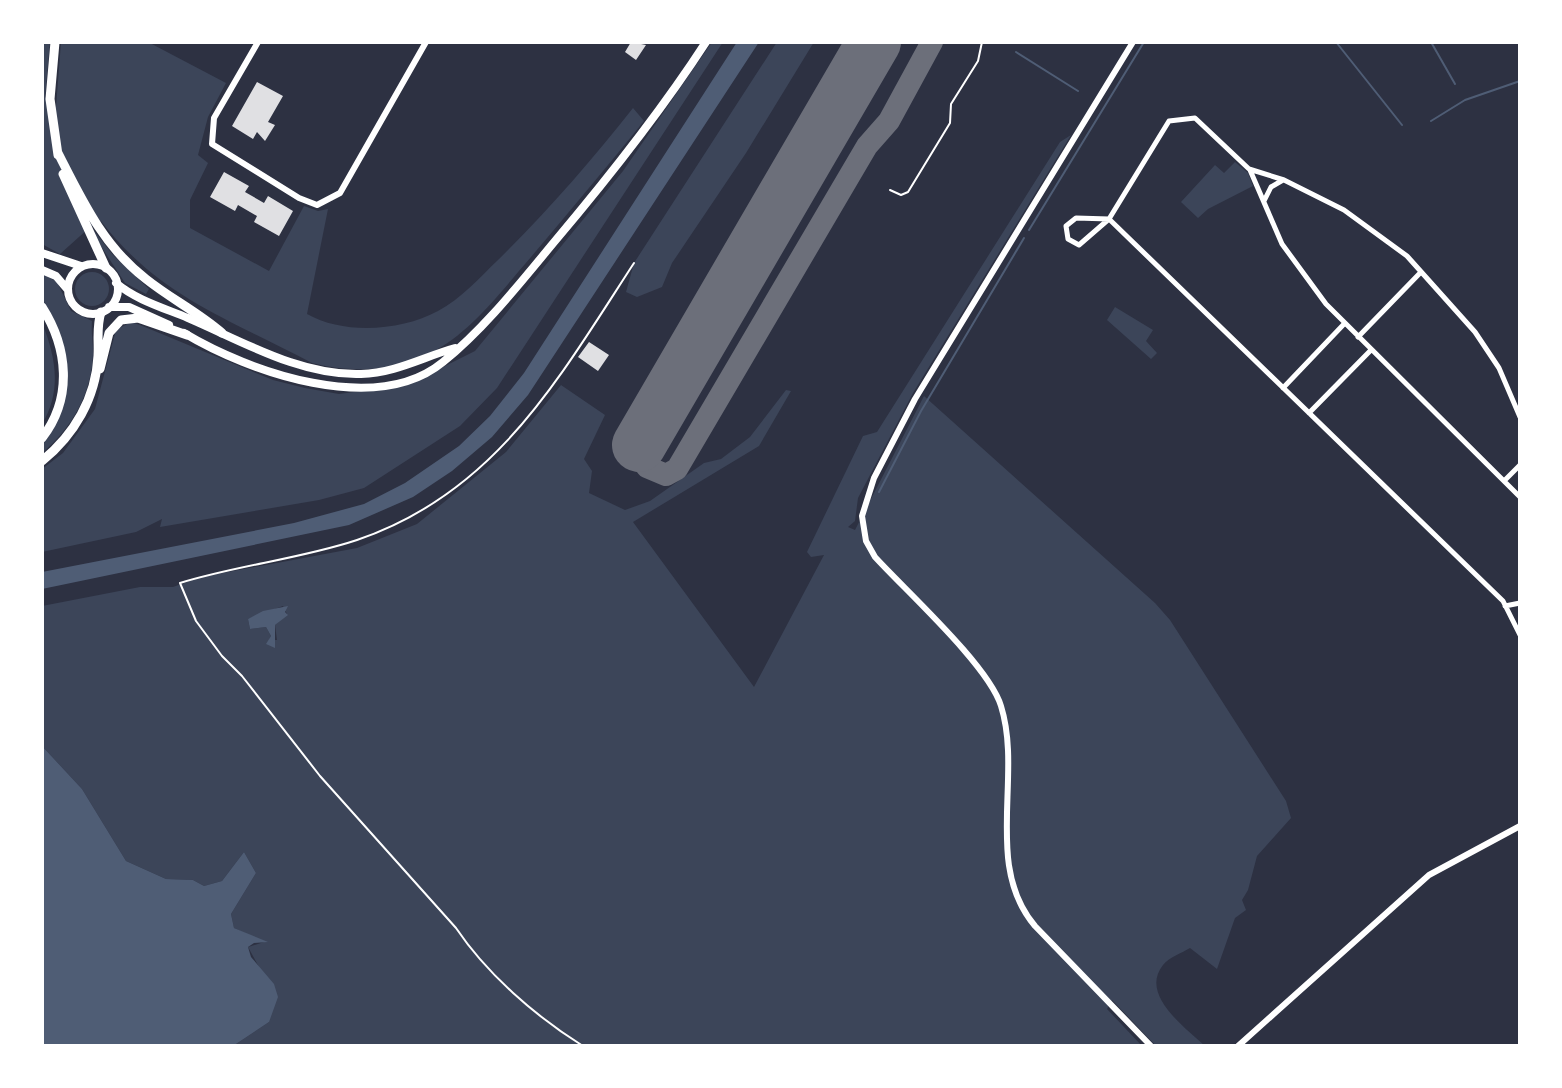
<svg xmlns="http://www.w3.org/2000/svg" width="1562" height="1088" font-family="'Source Sans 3',sans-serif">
  <rect width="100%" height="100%" fill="#2d3142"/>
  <!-- green -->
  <path fill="#3c4559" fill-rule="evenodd" d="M 42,42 L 50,42 L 45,97 L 56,107 L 61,42 L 148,42 L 226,83 L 208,117 L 198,155 L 208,163 L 190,200 L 190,228 L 269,271 L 304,206 L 318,211 L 328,209 L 307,314 C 344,335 401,331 438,311 C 461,299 479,278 498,260 C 547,212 591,161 633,108 L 644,121 C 607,167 569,212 531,257 C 503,289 470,334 430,353 C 392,372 352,373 312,363 C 231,320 158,296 101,221 L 91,227 L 113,255 L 149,289 L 146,294 L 125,283 L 89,228 L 60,254 L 42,244 Z
    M 712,42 L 723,42 L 497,388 L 460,426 L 364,488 L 319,500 L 160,527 L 162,519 L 136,532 L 42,552 L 42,469 L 63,453 L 95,409 L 116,330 L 131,322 L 140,325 L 273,380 L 305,388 L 339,394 L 407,385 L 475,351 L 623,171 Z
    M 777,42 L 814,42 L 746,153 L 672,263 L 662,287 L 637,297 L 626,292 L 634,263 Z
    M 1071,135 L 913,393 L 858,498 L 855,521 L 848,527 L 855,530 L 924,396 L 1155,603 L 1170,620 L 1286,801 L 1291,818 L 1257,856 L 1248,890 L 1242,900 L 1246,910 L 1235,918 L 1217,969 L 1190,948 C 1182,953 1169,957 1163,965 C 1139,995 1186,1028 1205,1046 L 1156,1046 L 1112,1000 L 1107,1009 L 1142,1046 L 233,1046 L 269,1022 L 259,967 L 248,947 L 264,942 L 234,928 L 231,914 L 256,873 L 244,852 L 222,881 L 204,886 L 193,880 L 166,879 L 126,861 L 82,789 L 42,746 L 42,606 L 140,587 L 173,587 L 201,577 L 357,548 L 417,524 L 506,452 L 561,385 L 605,415 L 584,459 L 592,471 L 589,493 L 625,510 L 650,501 L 704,463 L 721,459 L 750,437 L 786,390 L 791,391 L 759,446 L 633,522 L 754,687 L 824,555 L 811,557 L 807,552 L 863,436 L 877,432 L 1060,142 ZM 283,606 L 287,614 L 275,625 L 277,640 L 269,640 L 271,636 L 266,627 L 250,629 L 248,619 Z
    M 1235,162 L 1248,173 L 1253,186 L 1208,209 L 1198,218 L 1181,202 L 1215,165 L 1224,173 Z
    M75 289a17 17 0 1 1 34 0a17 17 0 1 1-34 0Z
    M 42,273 L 57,282 L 71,311 L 92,321 C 91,332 93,342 93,353 C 92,393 72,428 42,453 L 42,444 L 63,407 L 68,380 L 63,343 L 42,299 Z
    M 1115,307 L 1153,330 L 1146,341 L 1157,353 L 1151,359 L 1107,320 Z
    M 42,323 C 56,357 62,391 42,424 Z"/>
  <!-- water -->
  <path fill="#4f5d75" d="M 737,42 L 759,42 L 528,395 L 492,437 L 452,471 L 413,497 L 349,525 L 42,589 L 42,572 L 294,523 L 364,504 L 405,483 L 459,446 L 490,416 L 524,373 Z
    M 288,606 L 285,612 L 288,615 L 275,625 L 275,648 L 266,644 L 271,636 L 266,627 L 250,629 L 248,619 L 263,611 Z
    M 42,746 L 82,789 L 126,861 L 166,879 L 193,880 L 204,886 L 222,881 L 244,852 L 256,873 L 231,914 L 234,928 L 268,942 L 254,943 L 248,947 L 251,957 L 274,984 L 278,997 L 269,1022 L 233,1046 L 42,1046 Z"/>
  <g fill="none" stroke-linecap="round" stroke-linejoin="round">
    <!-- stream -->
    <path stroke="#4f5d75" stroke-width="2" d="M 1336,42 L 1402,125
      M 1431,42 L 1455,84
      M 1016,52 L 1078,91
      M 1431,121 L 1465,100 L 1520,81
      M 1029,230 L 1144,42
      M 879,492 L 921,411 L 1024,238"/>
    <!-- taxiway -->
    <path stroke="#6c6f7a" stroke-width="22" d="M 639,445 L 637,453 L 647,467 L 666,475 L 677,469 L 867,146 L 889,121 L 932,42"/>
    <!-- runway -->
    <path stroke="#6c6f7a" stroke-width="54" d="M 639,445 L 874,42"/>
  </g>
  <!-- building -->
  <path fill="#e0e0e3" d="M 631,42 L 646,45 L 636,60 L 625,52 Z
    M 257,82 L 283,96 L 268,122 L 275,125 L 265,141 L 257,132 L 253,139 L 232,126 Z
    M 224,172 L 249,186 L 245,192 L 264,203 L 268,196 L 293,211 L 279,236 L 254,222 L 257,216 L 238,205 L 235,211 L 210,197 Z
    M 589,342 L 609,355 L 598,371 L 578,357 Z"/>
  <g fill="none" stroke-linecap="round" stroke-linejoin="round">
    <!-- path -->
    <path stroke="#fff" stroke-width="2" d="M 583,1046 C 535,1016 487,974 456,928 L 320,776 L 242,676 L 222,656 L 196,621 L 180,583 C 238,565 300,559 357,540 C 496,493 559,378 634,263"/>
    <!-- service -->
    <path stroke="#fff" stroke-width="2" d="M 890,190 L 901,195 L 908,192 L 950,123 L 951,104 L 978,61 L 982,42"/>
    <!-- minor -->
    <path stroke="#fff" stroke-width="5" d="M 1250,170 L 1282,244 L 1326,304 L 1520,497
      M 1264,201 L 1271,187 L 1283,180
      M 1358,337 L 1421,272
      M 1283,388 L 1344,324
      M 1309,413 L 1371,350
      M 1520,417 L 1499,368 L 1475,332 L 1407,256 L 1344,210 L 1284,180 L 1249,169 L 1195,118 L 1169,121 L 1109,219 L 1076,218 L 1066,226 L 1068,239 L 1079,245 L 1109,219 L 1503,601 L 1520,635
      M 1504,481 L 1520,465
      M 1505,606 L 1520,603"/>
    <!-- tertiary -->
    <path stroke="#fff" stroke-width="6" d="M 258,42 L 214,118 L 212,144 L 299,198 L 317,205 L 340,193 L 426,42
      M 1133,42 L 915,399 L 874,478 L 862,516 L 866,541 L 875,557 C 906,591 989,666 1001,706 C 1023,776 983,865 1035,926 L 1151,1046
      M 1238,1046 L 1429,875 L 1520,826"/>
    <!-- primary -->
    <path stroke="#fff" stroke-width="8" d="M 42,253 L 81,266
      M68 289a25 25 0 1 1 50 0a25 25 0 1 1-50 0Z
      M 42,270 L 56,276 L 68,290
      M 116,283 C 136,300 164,308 188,318 C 242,341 300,376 361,374 C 395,373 423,357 455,348
      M 109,307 L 129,307 L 169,325
      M 184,333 C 249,372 376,417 443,362 C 485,328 520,283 555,241 C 609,177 660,113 706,42"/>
    <!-- motorway -->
    <path stroke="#fff" stroke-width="9" d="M 55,42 L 50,99 L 58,155
      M 58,153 C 82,200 103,246 146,279 C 171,299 198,312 222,333
      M 63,174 L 106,268
      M 42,307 C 68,348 73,398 42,438
      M 100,369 L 109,333 L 121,320 L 138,318 L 187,335
      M 42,461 C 74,435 96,398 98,356 C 99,341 96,328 101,312"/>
  </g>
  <!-- border -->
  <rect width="1562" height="1088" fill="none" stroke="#ffffff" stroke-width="88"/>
</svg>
